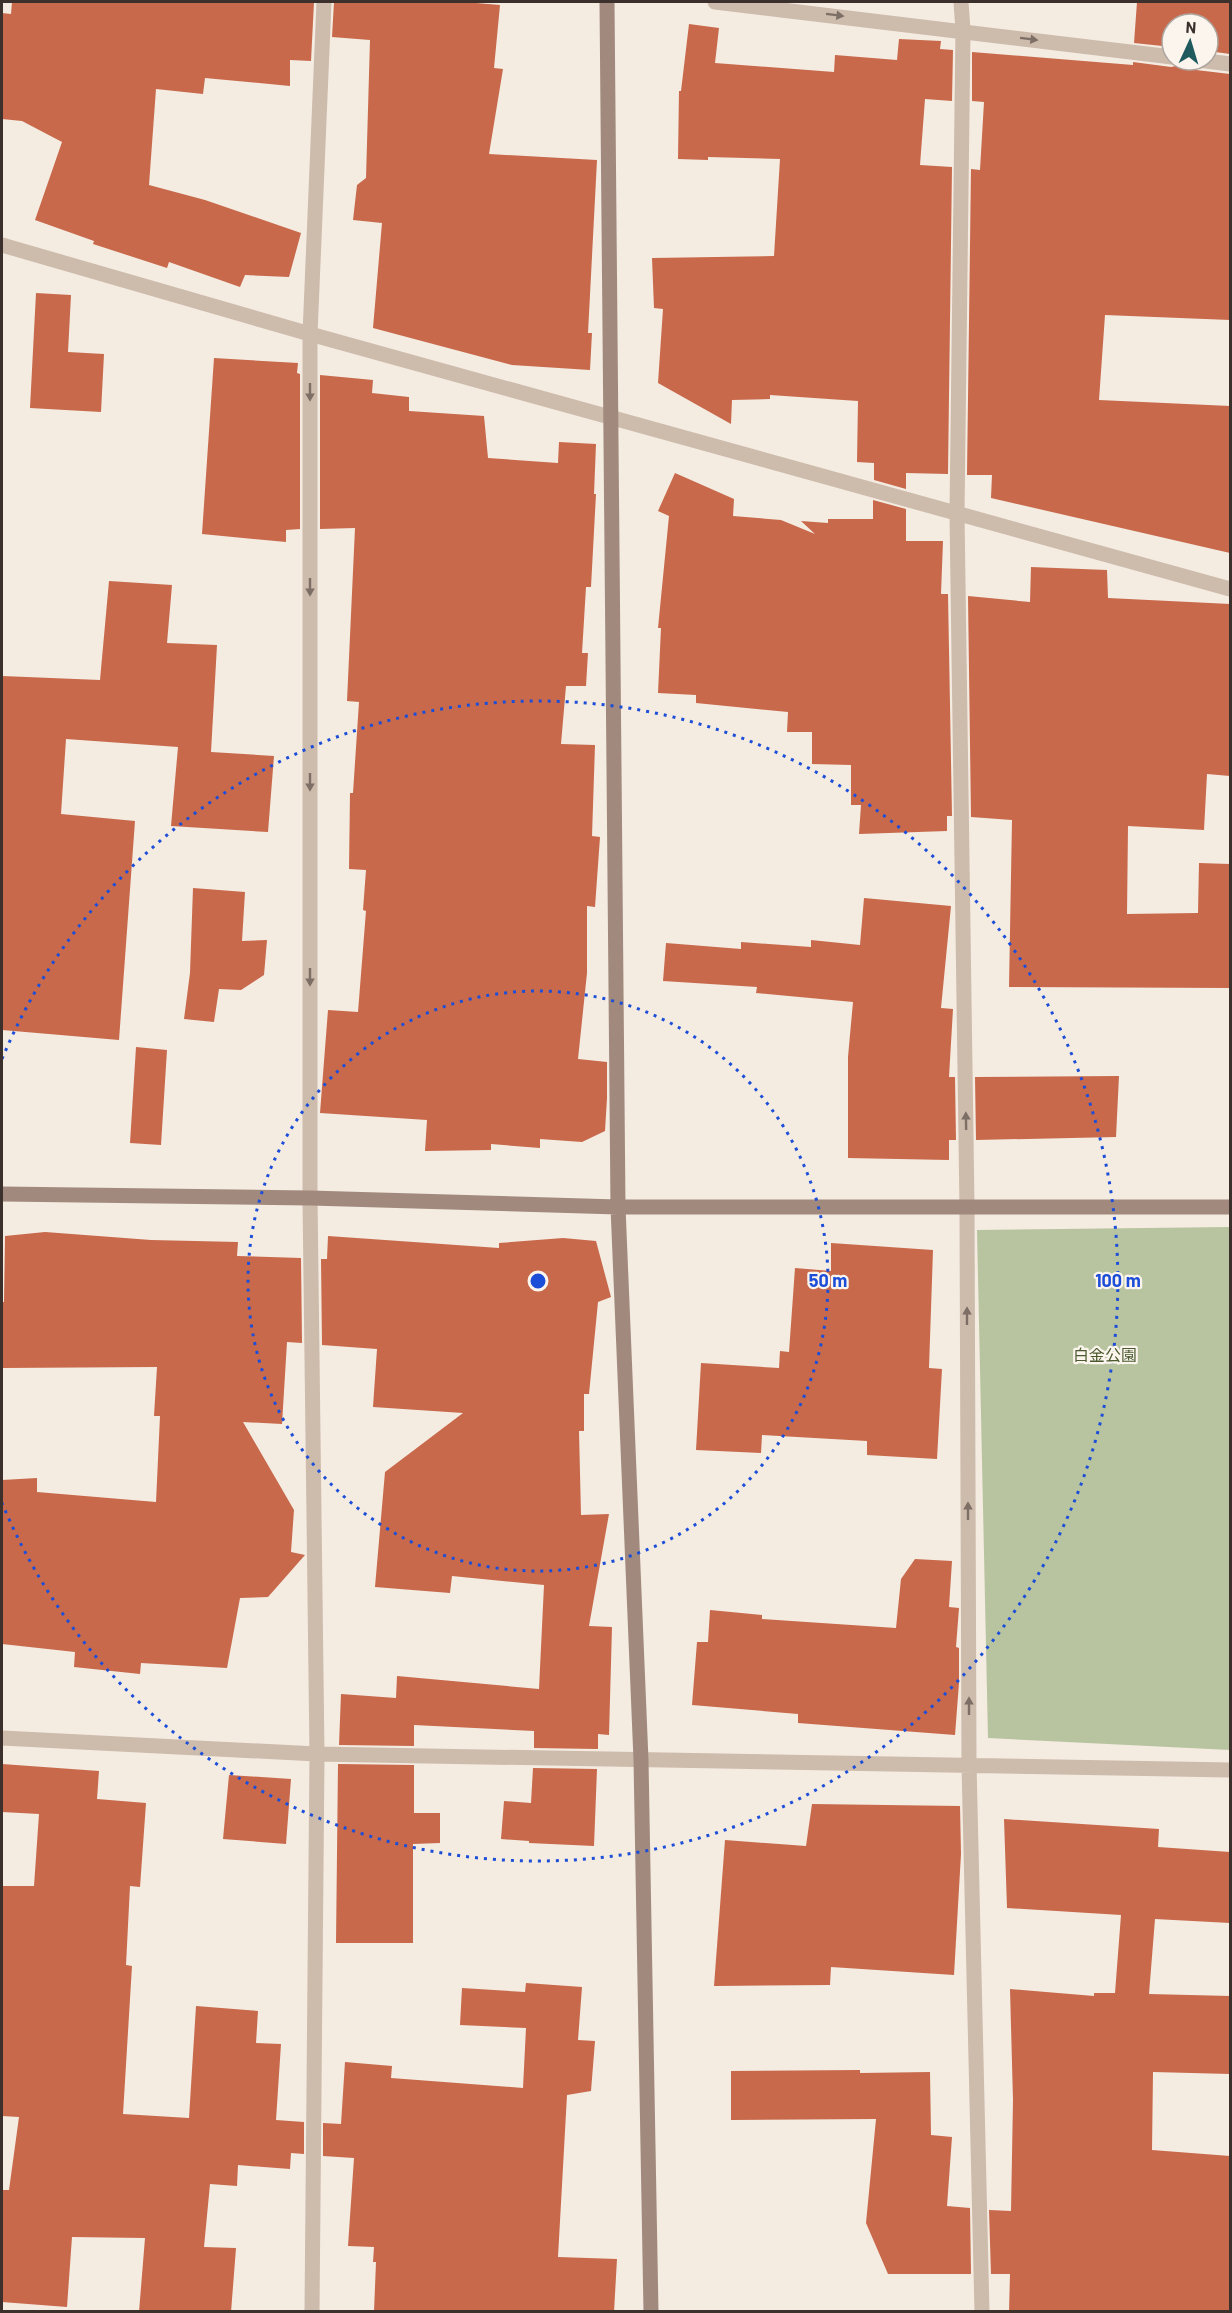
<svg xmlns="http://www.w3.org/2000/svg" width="1232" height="2313" font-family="Barlow,'Noto Sans JP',sans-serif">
  <rect width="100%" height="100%" fill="#f4ebe1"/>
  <!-- green -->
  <path fill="#b8c4a0" d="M 1230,1227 L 1230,1750 L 988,1738 L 977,1230 Z"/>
  <!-- building -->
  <path fill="#c8694b" d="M 12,2 L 314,2 L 311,61 L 290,60 L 290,86 L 205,78 L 203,94 L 156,89 L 149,185 L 205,200 L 301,233 L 289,277 L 245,275 L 240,287 L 169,262 L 167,268 L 93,244 L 94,241 L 35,220 L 62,142 L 22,121 L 2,119 L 2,13 L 11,14 Z
    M 334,2 L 464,2 L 500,5 L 494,68 L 503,69 L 489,154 L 597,160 L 588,333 L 592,333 L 590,370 L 512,365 L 373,328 L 382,223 L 353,220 L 357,185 L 366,178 L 370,40 L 332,37 Z
    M 1137,2 L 1230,2 L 1230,54 L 1208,51 L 1208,24 L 1172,24 L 1172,47 L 1134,43 Z
    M 689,24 L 719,28 L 715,63 L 834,72 L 835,55 L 897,60 L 899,39 L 941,41 L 940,49 L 953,50 L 952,101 L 925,99 L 920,165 L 952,167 L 948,474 L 906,473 L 906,489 L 874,480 L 874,463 L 857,462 L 858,401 L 770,395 L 770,399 L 732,400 L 731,424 L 658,383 L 663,309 L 654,308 L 652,258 L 774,256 L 780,159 L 708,157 L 708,160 L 678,159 L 679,91 L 681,91 Z
    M 972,52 L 1133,65 L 1133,62 L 1171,67 L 1176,66 L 1181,60 L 1188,60 L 1192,67 L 1196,70 L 1230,74 L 1230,320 L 1105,315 L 1099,400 L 1230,406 L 1230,553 L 991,498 L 992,475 L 967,475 L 971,169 L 980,170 L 984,102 L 972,101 Z
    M 36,293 L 71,295 L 68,352 L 104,354 L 101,412 L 30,408 Z
    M 214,358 L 298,363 L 297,373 L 300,374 L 300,529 L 286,530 L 286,542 L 202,534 Z
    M 320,375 L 373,380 L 372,393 L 409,397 L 409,411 L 484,416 L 488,458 L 558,463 L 559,442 L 596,444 L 594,494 L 596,494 L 591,587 L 586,587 L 582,653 L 588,653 L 586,686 L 566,686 L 561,744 L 595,745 L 592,836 L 600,837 L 595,907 L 587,906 L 587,973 L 578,1059 L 607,1062 L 607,1098 L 605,1131 L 582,1142 L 540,1139 L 540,1148 L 491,1144 L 491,1150 L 425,1151 L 427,1120 L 320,1113 L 328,1010 L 358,1012 L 366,911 L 363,910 L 366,870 L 349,869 L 350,793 L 353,793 L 359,702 L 347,701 L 355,528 L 320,529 Z
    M 675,473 L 734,499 L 733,516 L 781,520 L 815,534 L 801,521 L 828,523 L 828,519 L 873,519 L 873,500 L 906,509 L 906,541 L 943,541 L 941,594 L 948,594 L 952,816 L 947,816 L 947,831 L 859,834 L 861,805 L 851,805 L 851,765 L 812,764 L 812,732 L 787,732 L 788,712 L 696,703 L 696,695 L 658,693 L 661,628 L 658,628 L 669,516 L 658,511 Z
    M 1031,567 L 1107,570 L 1108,598 L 1230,604 L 1230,776 L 1207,774 L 1204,830 L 1128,826 L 1127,914 L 1198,913 L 1199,863 L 1230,864 L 1230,988 L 1009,987 L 1012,820 L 971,817 L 968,596 L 1030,602 Z
    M 109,581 L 172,585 L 167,643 L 217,645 L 211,752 L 274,756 L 268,832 L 171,826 L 178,747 L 66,739 L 61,814 L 135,821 L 119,1040 L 2,1030 L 2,676 L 100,680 Z
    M 193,888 L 245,892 L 242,941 L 267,940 L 264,975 L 241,990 L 219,989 L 214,1022 L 184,1019 L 190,973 Z
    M 864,898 L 951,906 L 941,1008 L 953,1009 L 949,1077 L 955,1077 L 956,1140 L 949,1140 L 949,1160 L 848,1158 L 848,1057 L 853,1002 L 756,993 L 757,987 L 663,981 L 666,943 L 741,949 L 741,942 L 811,947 L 811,940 L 860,945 Z
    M 136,1047 L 167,1050 L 161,1145 L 130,1143 Z
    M 1119,1076 L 1116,1137 L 976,1140 L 975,1077 Z
    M 45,1232 L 151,1240 L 238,1242 L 237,1256 L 301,1258 L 302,1343 L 287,1342 L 282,1424 L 243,1422 L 294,1510 L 291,1552 L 305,1555 L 268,1597 L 240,1598 L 227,1668 L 141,1663 L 140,1674 L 74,1667 L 75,1652 L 2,1644 L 2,1480 L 37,1478 L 37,1492 L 156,1502 L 160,1416 L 154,1416 L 157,1367 L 2,1368 L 2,1302 L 4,1302 L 5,1236 Z
    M 328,1236 L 499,1248 L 499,1243 L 563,1238 L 596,1241 L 611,1297 L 598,1302 L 589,1394 L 584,1394 L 584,1431 L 579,1431 L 581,1515 L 609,1514 L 589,1626 L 612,1627 L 609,1735 L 598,1734 L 598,1749 L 534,1748 L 534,1731 L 414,1725 L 414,1746 L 339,1745 L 341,1694 L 396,1698 L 397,1676 L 539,1689 L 544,1585 L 452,1576 L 450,1593 L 375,1587 L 385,1472 L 463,1413 L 373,1407 L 377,1349 L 322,1345 L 321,1259 L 327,1259 Z
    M 831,1243 L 933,1250 L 929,1368 L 942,1369 L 937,1459 L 867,1455 L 867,1441 L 762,1435 L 761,1453 L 696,1450 L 701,1363 L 779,1368 L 780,1351 L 789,1352 L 795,1268 L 831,1271 Z
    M 915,1559 L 952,1561 L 949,1607 L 959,1608 L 956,1647 L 959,1648 L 959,1683 L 955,1735 L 798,1723 L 798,1714 L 692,1705 L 697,1642 L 708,1642 L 710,1610 L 762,1615 L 762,1619 L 896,1628 L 901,1579 Z
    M 2,1764 L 99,1771 L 97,1799 L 146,1803 L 140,1887 L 130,1886 L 126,1965 L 132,1966 L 123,2114 L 189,2118 L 196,2006 L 258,2011 L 256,2043 L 281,2044 L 276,2120 L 304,2122 L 304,2154 L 291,2153 L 290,2169 L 238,2165 L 237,2186 L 210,2184 L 204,2247 L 236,2248 L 231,2312 L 139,2312 L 145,2238 L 72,2237 L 67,2307 L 2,2302 L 2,2190 L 9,2190 L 19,2117 L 2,2116 L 2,1886 L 34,1886 L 39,1814 L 2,1812 Z
    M 338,1764 L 414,1765 L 414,1813 L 440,1813 L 440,1843 L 413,1844 L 413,1943 L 336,1943 Z
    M 533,1768 L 597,1769 L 594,1846 L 529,1843 L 529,1841 L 501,1839 L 504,1801 L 531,1803 Z
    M 229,1775 L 291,1779 L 286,1844 L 223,1839 Z
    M 812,1804 L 960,1806 L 961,1854 L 954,1975 L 831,1967 L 830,1985 L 714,1986 L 725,1840 L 806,1846 Z
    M 1004,1819 L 1159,1829 L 1158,1847 L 1230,1852 L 1230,1923 L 1155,1919 L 1149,1994 L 1230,1996 L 1230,2074 L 1153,2072 L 1152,2150 L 1230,2156 L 1230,2312 L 1009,2312 L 1010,2274 L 991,2274 L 989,2210 L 1011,2211 L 1013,2100 L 1010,1989 L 1094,1996 L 1094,1993 L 1115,1993 L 1121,1915 L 1007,1908 Z
    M 526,1983 L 582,1987 L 578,2040 L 595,2041 L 591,2091 L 567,2095 L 558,2257 L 617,2259 L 614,2312 L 374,2312 L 376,2262 L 373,2262 L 374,2247 L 348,2246 L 354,2158 L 323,2156 L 323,2123 L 341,2124 L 345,2062 L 392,2066 L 391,2078 L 523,2088 L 526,2028 L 460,2025 L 462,1988 L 525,1992 Z
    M 860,2070 L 860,2073 L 930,2072 L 931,2135 L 952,2137 L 947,2206 L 970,2208 L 971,2274 L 888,2274 L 866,2223 L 876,2119 L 731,2120 L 731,2071 Z"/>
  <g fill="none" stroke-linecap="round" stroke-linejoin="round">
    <!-- street -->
    <path stroke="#cdbbac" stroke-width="15" d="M 715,2 L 1172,57
      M 961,2 L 963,30 L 957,514 L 967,1207 L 969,1764 L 982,2312
      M 1198,60 L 1230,64
      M 2,245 L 310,334 L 1230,589
      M 2,1738 L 317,1754 L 1230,1770
      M 312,2312 L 317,1754 L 310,1198 L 310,334 L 324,2"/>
    <!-- secondary -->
    <path stroke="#a18a7d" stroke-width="15" d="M 607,2 L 618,1207 L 641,1760 L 651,2312
      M 2,1194 L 310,1198 L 618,1207 L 1230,1207"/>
  </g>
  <!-- one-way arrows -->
  <defs><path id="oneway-solid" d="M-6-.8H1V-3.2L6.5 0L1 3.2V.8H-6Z" transform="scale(1.5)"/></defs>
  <g fill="#7d6f65">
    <use href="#oneway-solid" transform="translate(835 15) rotate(7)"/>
    <use href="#oneway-solid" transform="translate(1029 39) rotate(7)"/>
    <use href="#oneway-solid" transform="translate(310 392) rotate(90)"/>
    <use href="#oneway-solid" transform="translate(310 587) rotate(90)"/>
    <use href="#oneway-solid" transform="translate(310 782) rotate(90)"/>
    <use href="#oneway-solid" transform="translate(310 977) rotate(90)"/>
    <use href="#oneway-solid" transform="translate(966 1121) rotate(-91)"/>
    <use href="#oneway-solid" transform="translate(967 1316) rotate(-90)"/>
    <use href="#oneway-solid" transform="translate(968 1511) rotate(-90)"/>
    <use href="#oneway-solid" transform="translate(969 1706) rotate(-90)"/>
  </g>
  <!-- distance rings -->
  <g fill="none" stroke="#1d4ed8" stroke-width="3" stroke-dasharray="3 6">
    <circle cx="538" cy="1281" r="290"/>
    <path d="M2 1059A580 580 0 1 1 2 1503"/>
  </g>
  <g text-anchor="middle" stroke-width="4.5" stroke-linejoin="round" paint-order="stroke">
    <!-- park labels -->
    <g font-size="16" fill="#4a5a2e" stroke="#fbf5ee">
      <text x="1105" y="1361">白金公園</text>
    </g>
  </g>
  <circle cx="538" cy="1281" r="9" fill="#1d4ed8" stroke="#fbf5ee" stroke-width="3"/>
  <g font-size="18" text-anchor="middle" font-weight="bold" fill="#1d4ed8" stroke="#fbf5ee" stroke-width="4.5" stroke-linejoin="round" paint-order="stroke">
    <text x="828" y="1287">50 m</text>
    <text x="1118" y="1287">100 m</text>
  </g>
  <!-- border -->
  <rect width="1232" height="2313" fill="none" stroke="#3b302b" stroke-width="6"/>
  <!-- north arrow -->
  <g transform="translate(1190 42) rotate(4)"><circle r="28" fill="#fbf5ee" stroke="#aea6a0" stroke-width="1.5"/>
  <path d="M0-4.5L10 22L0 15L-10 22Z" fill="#1f5a5e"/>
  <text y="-9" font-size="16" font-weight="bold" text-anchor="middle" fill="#3b302b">N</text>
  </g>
</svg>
